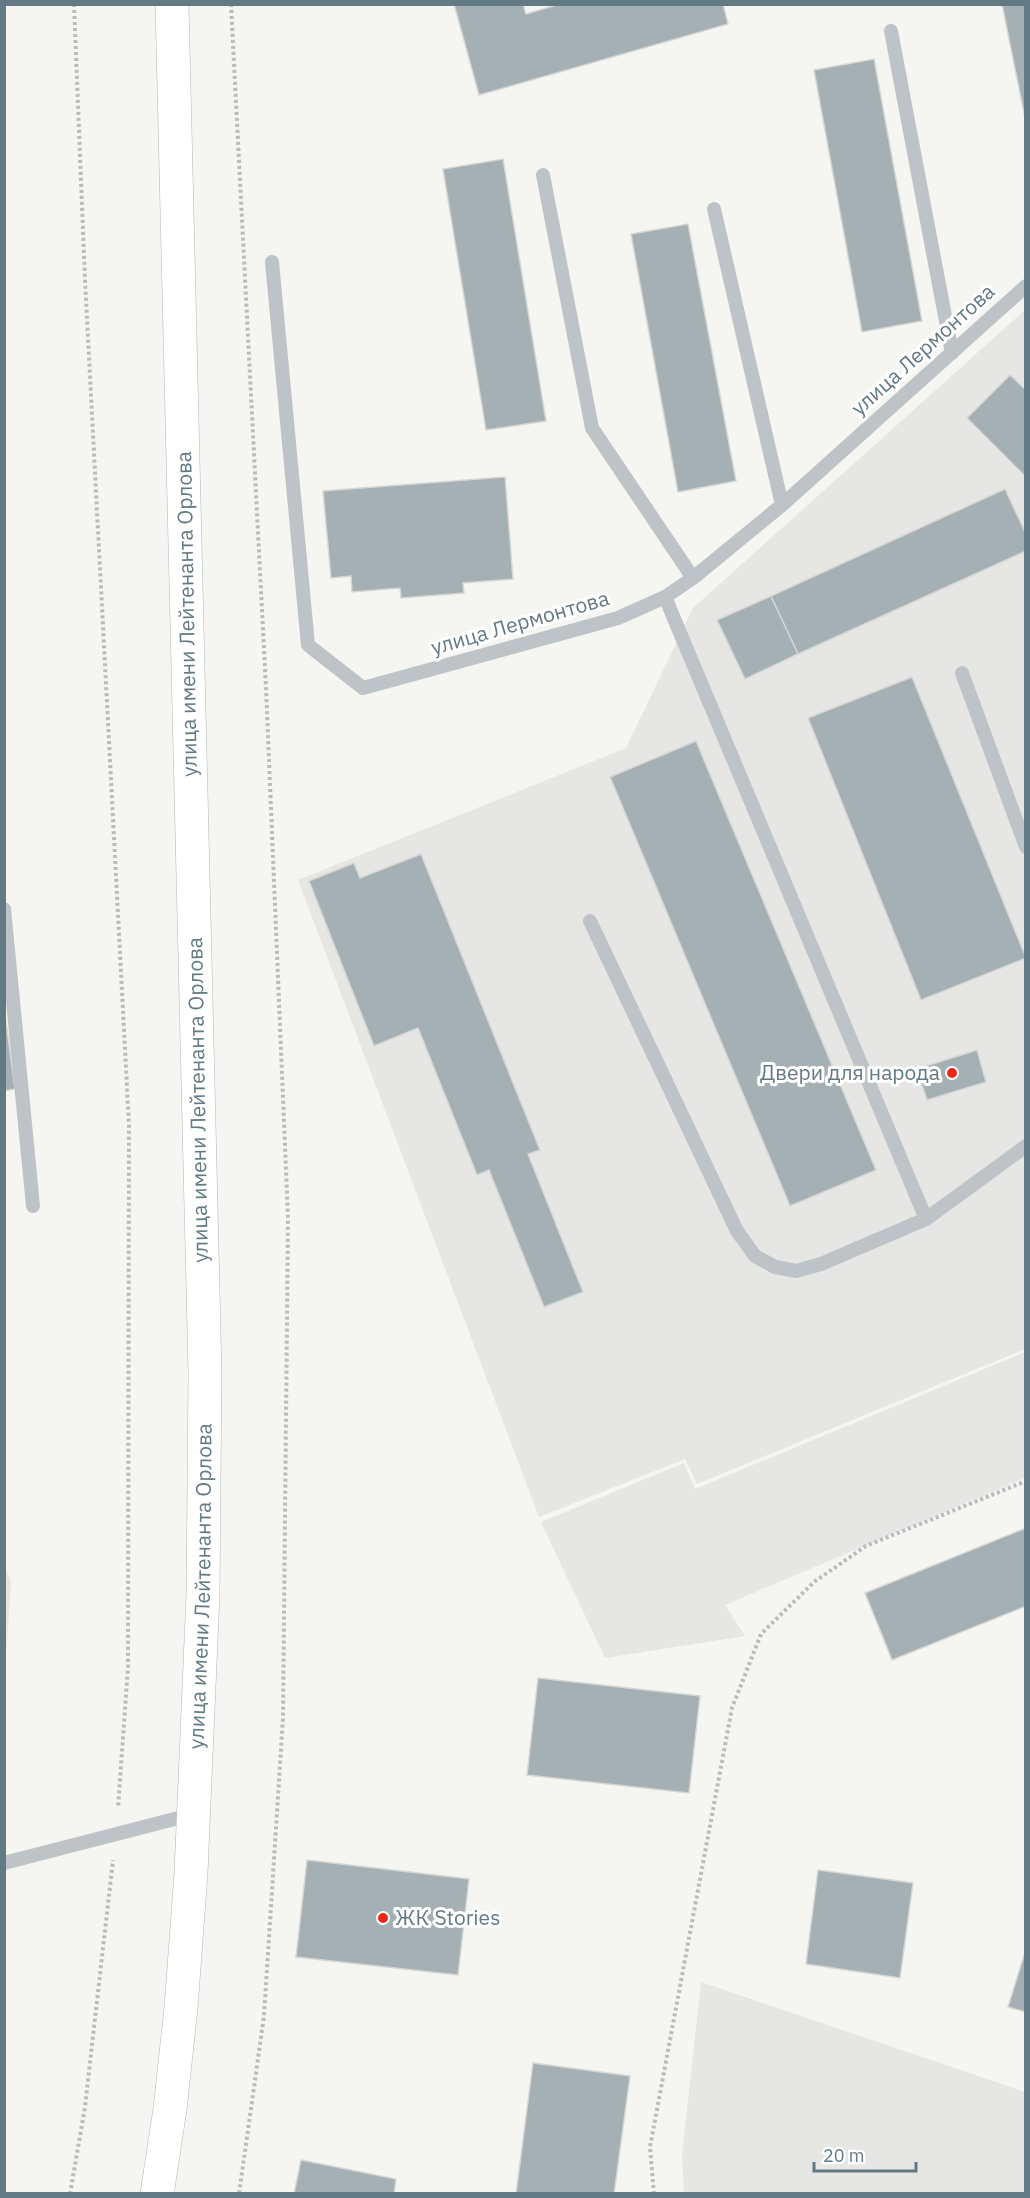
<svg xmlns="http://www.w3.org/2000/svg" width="1030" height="2198" font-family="'IBM Plex Sans',sans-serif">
  <rect width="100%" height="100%" fill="#f5f5f1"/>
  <!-- built -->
  <path fill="#e6e6e5" d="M 1025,310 L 1025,1349 L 697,1484 L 685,1459 L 539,1517 L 298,880 L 626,748 L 693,608 Z
    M 1025,1352 L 1025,1478 L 725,1605 L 745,1636 L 605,1658 L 541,1522 L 684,1463 L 695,1489 Z
    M 5,1566 L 11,1583 L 5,1670 Z
    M 701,1982 L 1025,2092 L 1025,2193 L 684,2193 L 682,2155 Z"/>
  <!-- building -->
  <path fill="#a4b0b4" stroke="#d6d6d4" stroke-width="1.5" d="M 454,4 L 523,4 L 526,14 L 560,4 L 723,4 L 728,24 L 479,95 Z
    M 1002,4 L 1026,4 L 1026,123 Z
    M 874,59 L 922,321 L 862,332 L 814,70 Z
    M 503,159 L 546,421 L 486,430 L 443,169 Z
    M 688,224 L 736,481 L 678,492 L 631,234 Z
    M 1010,375 L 1026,390 L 1026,477 L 967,418 Z
    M 505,477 L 513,579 L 463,583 L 464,593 L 401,598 L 400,588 L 352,592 L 351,576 L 331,578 L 323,491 Z
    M 1005,489 L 1026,534 L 1026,551 L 798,654 L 771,596 Z
    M 771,596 L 798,654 L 745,679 L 717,620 Z
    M 912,677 L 1026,958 L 921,1000 L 808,718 Z
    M 696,741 L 876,1170 L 790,1206 L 610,777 Z
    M 421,854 L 540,1150 L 528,1154 L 583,1292 L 544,1307 L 489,1170 L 477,1175 L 418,1028 L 374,1046 L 309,881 L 354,863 L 360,878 Z
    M 4,1007 L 15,1089 L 4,1091 Z
    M 977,1050 L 986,1082 L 927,1100 L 917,1069 Z
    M 1026,1528 L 1026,1606 L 892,1660 L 865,1593 Z
    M 538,1678 L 700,1696 L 689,1793 L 527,1775 Z
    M 307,1860 L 469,1879 L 458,1975 L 296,1957 Z
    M 818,1870 L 913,1883 L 900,1978 L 806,1964 Z
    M 1026,1949 L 1026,2012 L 1008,2007 Z
    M 533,2063 L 630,2076 L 614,2194 L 516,2194 Z
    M 301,2160 L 396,2179 L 394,2194 L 294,2194 Z"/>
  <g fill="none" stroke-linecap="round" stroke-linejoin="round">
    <!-- secondary casing -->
    <g stroke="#afb7bb" stroke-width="34">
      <g id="secondary">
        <path id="s1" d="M 157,2194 L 170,2109 L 181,2008 L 191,1873 L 203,1594 L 205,1373 L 172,4"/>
      </g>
    </g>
    <!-- path -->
    <path stroke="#b7bcbd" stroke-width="4" stroke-dasharray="3 3" stroke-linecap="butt" d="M 74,4 L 85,280 L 129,1126 L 128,1667 L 118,1808
      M 231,4 L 266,688 L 288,1218 L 283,1718 L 264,2016 L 239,2194
      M 70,2194 L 85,2107 L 113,1860
      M 654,2194 L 650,2147 L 732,1708 L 761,1634 L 814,1582 L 866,1546 L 1026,1481"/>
    <!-- service -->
    <path stroke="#bdc3c6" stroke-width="14" d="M 891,31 L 952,353
      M 543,175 L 592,428 L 693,578
      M 714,209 L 782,505
      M 272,262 L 308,645 L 363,688 L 618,618 L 665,597 L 693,578 L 782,505 L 1026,286
      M 665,597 L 926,1219
      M 962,673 L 1026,847
      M 4,909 L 33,1206
      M 590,921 L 737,1231 L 755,1256 L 775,1267 L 796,1271 L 821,1264 L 926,1219 L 1026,1146
      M 4,1863 L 194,1814"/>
    <!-- secondary -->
    <use href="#secondary" stroke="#fff" stroke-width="33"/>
  </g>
  <!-- markers -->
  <g fill="#ec281a" stroke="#fff" stroke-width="2">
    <circle cx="952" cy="1073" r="6"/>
    <circle cx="383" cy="1918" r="6"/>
  </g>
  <g text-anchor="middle" stroke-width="6" stroke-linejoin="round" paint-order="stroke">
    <!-- street labels -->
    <g font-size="21" fill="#627a84" stroke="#fff">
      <text transform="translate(923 350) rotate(-42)" y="7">улица Лермонтова</text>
      <text transform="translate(187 614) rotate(-91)" y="7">улица имени Лейтенанта Орлова</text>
      <text transform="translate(520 623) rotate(-16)" y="7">улица Лермонтова</text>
      <text transform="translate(198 1100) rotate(-91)" y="7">улица имени Лейтенанта Орлова</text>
      <text dy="7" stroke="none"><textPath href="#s1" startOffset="610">улица имени Лейтенанта Орлова</textPath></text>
    </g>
    <!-- poi labels -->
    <g font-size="21" fill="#627a84" stroke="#fff" text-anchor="end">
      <text x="940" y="1080">Двери для народа</text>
      <text x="395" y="1925" text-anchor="start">ЖК Stories</text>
    </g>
  </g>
  <!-- border -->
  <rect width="1030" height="2198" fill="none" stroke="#627a84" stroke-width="12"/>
  <!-- scale -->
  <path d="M814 2162v9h102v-9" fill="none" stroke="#627a84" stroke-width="3"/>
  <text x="823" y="2162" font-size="18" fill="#627a84" stroke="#ffffff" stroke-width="4.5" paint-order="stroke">20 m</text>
</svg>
